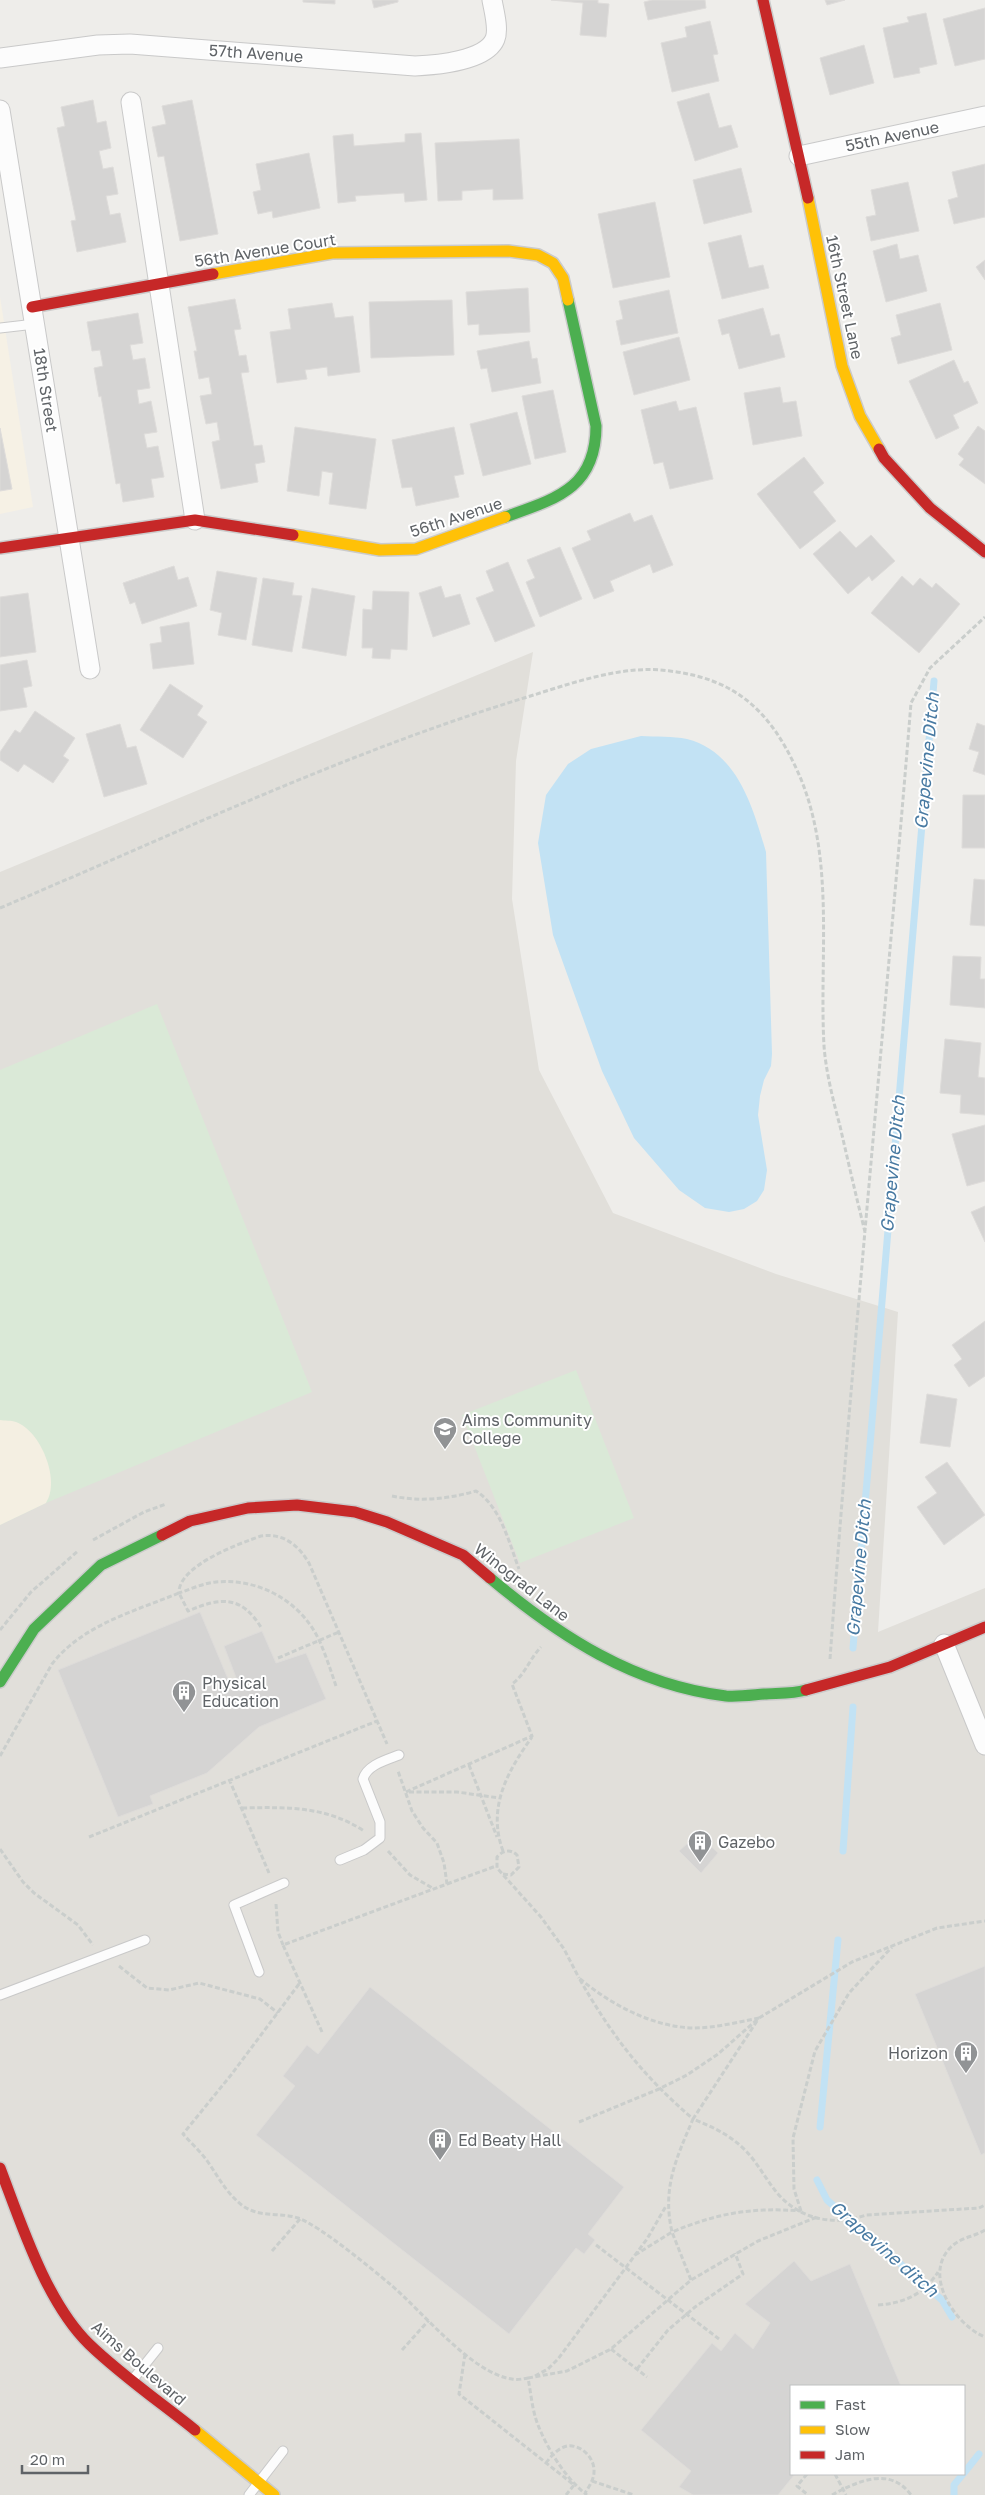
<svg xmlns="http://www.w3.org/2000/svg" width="985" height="2495" font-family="'Golos Text',sans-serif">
  <rect width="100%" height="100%" fill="#eeedea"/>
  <!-- commercial -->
  <path fill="#f6f1e5" d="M 0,297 L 33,507 L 0,514 Z"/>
  <!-- education -->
  <path fill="#e1dfda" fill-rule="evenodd" d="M 533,652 L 516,761 L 512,899 L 539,1070 L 613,1213 L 776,1274 L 898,1312 L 878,1632 L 985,1588 L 985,2495 L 0,2495 L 0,872 ZM 791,2386 L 964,2386 L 964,2474 L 791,2474 Z"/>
  <!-- green -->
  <path fill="#dae9d7" d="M 157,1004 L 312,1392 L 46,1503 L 0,1525 L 0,1070 Z
    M 576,1370 L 634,1518 L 520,1563 L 462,1415 Z"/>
  <!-- sand -->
  <path fill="#f4efe2" d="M 0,1420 C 5,1421 11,1420 16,1422 C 41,1431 61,1481 46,1503 L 0,1525 Z"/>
  <!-- water -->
  <path fill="#c2e2f4" d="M 641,736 C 656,737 673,736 687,739 C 738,752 753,808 766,852 L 772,1054 L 771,1066 L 764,1080 L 760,1096 L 758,1115 L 767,1170 L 764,1190 L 757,1201 L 744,1209 L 729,1212 L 705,1208 L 679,1190 L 634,1138 L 602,1071 L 553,935 L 538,843 L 546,795 L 568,764 L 591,749 Z"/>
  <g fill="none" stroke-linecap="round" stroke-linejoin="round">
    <!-- stream -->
    <path stroke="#c2e2f4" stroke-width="7" d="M 853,1648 L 934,681
      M 843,1851 L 853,1707
      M 820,2127 L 838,1940
      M 817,2180 L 827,2200 L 942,2300 L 952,2317
      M 964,2473 L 979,2454
      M 954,2495 L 954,2485 L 963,2474"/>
  </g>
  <!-- building -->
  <path fill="#d5d4d3" stroke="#dedcda" d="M 303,0 L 335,0 L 335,4 L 303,2 Z
    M 372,0 L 398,0 L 398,2 L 374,8 Z
    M 551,0 L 598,0 L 598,3 L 609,4 L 606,37 L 580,35 L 583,3 Z
    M 652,0 L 705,0 L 706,8 L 648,20 L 644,2 Z
    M 825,0 L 845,0 L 827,5 Z
    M 985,8 L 985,59 L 955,66 L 943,19 Z
    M 926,13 L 937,64 L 919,68 L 920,73 L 894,78 L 883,28 L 909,22 L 907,17 Z
    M 710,21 L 718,54 L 713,55 L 719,81 L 672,92 L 661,43 L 687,37 L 685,27 Z
    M 864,45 L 874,83 L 830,95 L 820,58 Z
    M 709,93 L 719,128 L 731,125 L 738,147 L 695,161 L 677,102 Z
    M 93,100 L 97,123 L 106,121 L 111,148 L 99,151 L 103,169 L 113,167 L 118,194 L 106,196 L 110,215 L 120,213 L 126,242 L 77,252 L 71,221 L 76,220 L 57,128 L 65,126 L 61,107 Z
    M 192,100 L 218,234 L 180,241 L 164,156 L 158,157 L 152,127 L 166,124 L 162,106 Z
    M 421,133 L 427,200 L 405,202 L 404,193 L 355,196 L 356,201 L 338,203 L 333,136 L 353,134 L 354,146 L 405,142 L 405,134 Z
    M 519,139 L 523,199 L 493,200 L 493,189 L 462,191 L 462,200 L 438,201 L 435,143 Z
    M 309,153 L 320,208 L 273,218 L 272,211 L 258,214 L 253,192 L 261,190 L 256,164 Z
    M 985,164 L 985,217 L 954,224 L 948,200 L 958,197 L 952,172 Z
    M 741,168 L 752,212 L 704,224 L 693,180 Z
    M 908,182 L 919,231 L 871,241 L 866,217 L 876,215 L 871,190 Z
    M 655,202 L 670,277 L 613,288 L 598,214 Z
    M 741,235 L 749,268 L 763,265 L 769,288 L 722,299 L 708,243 Z
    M 897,244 L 900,259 L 918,255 L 927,291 L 886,302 L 873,251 Z
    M 985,260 L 985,280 L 976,267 Z
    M 528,288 L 530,332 L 479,335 L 479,324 L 468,325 L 466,292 Z
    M 669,290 L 678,333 L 621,345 L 616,321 L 623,319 L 619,301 Z
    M 235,299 L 241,329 L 234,330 L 239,356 L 246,355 L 249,372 L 241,373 L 254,446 L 262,445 L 265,462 L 255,464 L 258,482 L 221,489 L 212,442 L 220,440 L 217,422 L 206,424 L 200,396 L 212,394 L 209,377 L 199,379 L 194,351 L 197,351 L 188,307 Z
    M 452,300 L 454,355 L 371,358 L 369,302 Z
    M 332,303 L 335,318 L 353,316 L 360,372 L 328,376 L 327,367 L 305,370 L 307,379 L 277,383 L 270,332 L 291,329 L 288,309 Z
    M 940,303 L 952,350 L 898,364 L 891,338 L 901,335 L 896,315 Z
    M 763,308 L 771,336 L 779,334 L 785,357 L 739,369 L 729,333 L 722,335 L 718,320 Z
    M 138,313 L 143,343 L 130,345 L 133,360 L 145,358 L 150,388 L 137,390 L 139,404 L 151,401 L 157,432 L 144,434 L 147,448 L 158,446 L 164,477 L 151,479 L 154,497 L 123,502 L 120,483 L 116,484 L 101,396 L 99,397 L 94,368 L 103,366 L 100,350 L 92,351 L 87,322 Z
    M 679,337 L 690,380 L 634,395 L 623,352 Z
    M 529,341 L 532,359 L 537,358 L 541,383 L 492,392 L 487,368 L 481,369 L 477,351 Z
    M 954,360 L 964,383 L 968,381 L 978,403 L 953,415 L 959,428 L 936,439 L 909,381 Z
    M 780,387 L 783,403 L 796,401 L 802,436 L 753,445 L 744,393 Z
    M 553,390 L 566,452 L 535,459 L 522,396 Z
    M 676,401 L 679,411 L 696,407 L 713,479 L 670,489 L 663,462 L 654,464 L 641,410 Z
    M 517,412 L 531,464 L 483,476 L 470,424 Z
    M 978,426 L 985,431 L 985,484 L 959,465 L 964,459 L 958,454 Z
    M 295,427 L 376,439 L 366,509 L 329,504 L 333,473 L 322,471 L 319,496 L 287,491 Z
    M 454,427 L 464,474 L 454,476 L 459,497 L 416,506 L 412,487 L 402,488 L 392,440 Z
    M 0,428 L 12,489 L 0,491 Z
    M 804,457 L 824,483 L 813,492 L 836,521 L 800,549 L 757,494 Z
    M 630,513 L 634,522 L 652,515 L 673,565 L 653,573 L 650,564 L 610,581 L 614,591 L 594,599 L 572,548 L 591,540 L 587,531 Z
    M 840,531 L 856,548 L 871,535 L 895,561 L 872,581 L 869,576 L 848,594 L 813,554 Z
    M 560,547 L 582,599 L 540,617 L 526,582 L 535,578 L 527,560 Z
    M 508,562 L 535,626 L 495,642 L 476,598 L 494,591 L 486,571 Z
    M 174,566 L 178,580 L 188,577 L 197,606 L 142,624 L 135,602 L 130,604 L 123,583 Z
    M 217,571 L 257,578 L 246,640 L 218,635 L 222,613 L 210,610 Z
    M 902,576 L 913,586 L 920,578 L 932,588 L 936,583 L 960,604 L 919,653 L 871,613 Z
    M 263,578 L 294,583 L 292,595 L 302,596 L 292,652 L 252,645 Z
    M 441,586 L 445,598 L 460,594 L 470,624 L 433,637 L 419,593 Z
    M 312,588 L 355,596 L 346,656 L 302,648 Z
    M 373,591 L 409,592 L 407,650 L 391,649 L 390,659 L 372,658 L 373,648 L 362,648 L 363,609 L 372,610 Z
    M 28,593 L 36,652 L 0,657 L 0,597 Z
    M 189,622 L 194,664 L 153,669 L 150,644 L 162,642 L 160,627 Z
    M 27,660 L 32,686 L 23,688 L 27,707 L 0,711 L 0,665 Z
    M 170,684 L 203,706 L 197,715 L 207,722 L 183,758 L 140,730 Z
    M 35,711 L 75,738 L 63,756 L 69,760 L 53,783 L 24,764 L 18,772 L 0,760 L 0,752 L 15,730 L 20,733 Z
    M 977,723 L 985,726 L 985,775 L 973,771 L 979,752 L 969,749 Z
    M 120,724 L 127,748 L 136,746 L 147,784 L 104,797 L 86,734 Z
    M 963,795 L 985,795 L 985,848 L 962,848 Z
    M 974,879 L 985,880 L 985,926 L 970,925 Z
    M 953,956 L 981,957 L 980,979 L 985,979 L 985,1008 L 950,1005 Z
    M 945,1039 L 981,1043 L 978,1077 L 985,1078 L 985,1115 L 960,1113 L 961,1095 L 940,1093 Z
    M 985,1125 L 985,1181 L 967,1186 L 952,1134 Z
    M 985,1206 L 985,1242 L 971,1212 Z
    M 985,1321 L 985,1376 L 969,1387 L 954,1365 L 962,1359 L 952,1345 Z
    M 927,1394 L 957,1399 L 950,1447 L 920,1443 Z
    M 947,1462 L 985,1515 L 944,1545 L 917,1507 L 937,1493 L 925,1477 Z
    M 200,1612 L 231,1686 L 237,1680 L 224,1646 L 262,1631 L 276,1663 L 306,1653 L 326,1699 L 259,1727 L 207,1773 L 150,1796 L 153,1804 L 118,1817 L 58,1670 Z
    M 698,1834 L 718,1853 L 701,1873 L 679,1851 Z
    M 985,1966 L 985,2153 L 981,2155 L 915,1994 Z
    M 370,1987 L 624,2187 L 588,2234 L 595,2240 L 584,2254 L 576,2248 L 509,2334 L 256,2135 L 295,2086 L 283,2076 L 307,2045 L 318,2054 Z
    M 794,2261 L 811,2281 L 850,2264 L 901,2386 L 791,2386 L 791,2474 L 795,2474 L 778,2495 L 693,2495 L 679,2487 L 691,2471 L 641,2430 L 712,2343 L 721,2351 L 735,2333 L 753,2349 L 770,2323 L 745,2304 Z"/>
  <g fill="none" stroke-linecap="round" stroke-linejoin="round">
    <!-- lane casing -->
    <g stroke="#c9c9c9" stroke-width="11">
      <path id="lane" d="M 0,328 L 35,324
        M 340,1860 L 364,1850 L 380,1838 L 380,1822 L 363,1779 C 367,1765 386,1760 399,1755
        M 259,1972 L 234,1905 L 284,1883
        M 0,1995 L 145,1940
        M 134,2378 L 158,2348
        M 249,2495 L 283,2451"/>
    </g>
    <!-- street casing -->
    <g stroke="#c9c9c9" stroke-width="21">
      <path id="street" d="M 0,58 L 98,45 L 130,44 L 415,66 C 436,65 486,61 495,39 C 499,29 494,11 492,0
        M 131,102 L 195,520
        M 0,110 L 90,669
        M 799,156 L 985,116
        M 944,1644 L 985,1745"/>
    </g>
    <!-- fast casing -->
    <g stroke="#cbcbcb" stroke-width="14">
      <path id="fast" d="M 505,517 C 555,499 596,489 596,426 L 568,300
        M 490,1578 C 559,1636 634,1685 726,1696 C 738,1697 752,1695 764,1694 C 777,1693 792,1694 806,1690
        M 0,1682 L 34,1629 L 101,1565 L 162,1535"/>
    </g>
    <!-- slow casing -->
    <g stroke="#cbcbcb" stroke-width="14">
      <path id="slow" d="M 808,198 L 842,366 L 860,416 L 879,449
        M 213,274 L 332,253 L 508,251 L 538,255 L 553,263 L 563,278 L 568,300
        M 293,535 L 380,550 L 416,549 L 505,517
        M 195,2430 L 274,2495"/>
    </g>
    <!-- jam casing -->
    <g stroke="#cbcbcb" stroke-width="14">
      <path id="jam" d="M 763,0 L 808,198
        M 32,307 L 213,274
        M 879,449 L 884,458 L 930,508 L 985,552
        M 0,548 L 195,520 L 293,535
        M 162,1535 L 190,1521 L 248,1508 L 297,1505 L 355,1512 L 387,1522 L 463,1555 L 490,1578
        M 806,1690 L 890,1667 L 985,1627
        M 0,2168 C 21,2223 46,2302 89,2344 C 121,2375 160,2402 195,2430"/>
    </g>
    <!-- path -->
    <path stroke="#cacecc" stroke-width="3" stroke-dasharray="5 2.5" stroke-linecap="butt" d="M 0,908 C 173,835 344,753 524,698 C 570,684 622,664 670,671 C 736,679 770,711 797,770 C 836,855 819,955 824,1046 C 826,1072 833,1100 840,1126 C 848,1161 856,1196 865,1232
      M 392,1496 C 420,1502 448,1499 476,1491 C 501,1507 509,1543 519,1569
      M 93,1540 L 144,1512 L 166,1504
      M 0,1630 L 31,1592 L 78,1551
      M 278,1658 L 339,1632
      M 830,1659 C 853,1340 885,1022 911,703 L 930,668 L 985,617
      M 336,1686 C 331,1671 326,1656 320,1642 C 302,1602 260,1578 216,1582 C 204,1583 191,1589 179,1593 C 178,1566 238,1544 261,1536 C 284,1533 298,1545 309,1563 L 387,1744
      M 0,1756 L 52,1664 C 82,1625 135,1611 179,1593 L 188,1611 C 221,1597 242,1595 262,1629
      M 469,1765 L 497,1837
      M 229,1779 L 269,1873
      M 406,1792 L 532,1736 L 512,1684 C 525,1675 530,1658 541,1647
      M 409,1792 L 457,1792 L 499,1798
      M 242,1808 C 287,1807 326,1806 364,1831
      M 89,1837 L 377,1721
      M 0,1849 L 23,1882 L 34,1893 L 78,1925 L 93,1945
      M 388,1851 L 410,1875 L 434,1889
      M 503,1851 C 487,1808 507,1772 532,1737
      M 503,1874 L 511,1875 L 519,1867 L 517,1855 C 511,1849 503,1850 497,1857 L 497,1868 L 541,1917 L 564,1949 L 579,1978
      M 447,1884 L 496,1866
      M 276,1904 L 278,1932 L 283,1945
      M 119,1966 L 147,1988 L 169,1990 L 199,1983 L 260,1999 L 278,2013
      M 299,1984 L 231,2075 L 183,2134 C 191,2143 201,2152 208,2162 C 219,2178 227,2194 243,2206 C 260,2218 280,2212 298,2218 C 319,2225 372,2269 391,2285 C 422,2311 472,2374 512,2379 C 517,2380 523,2379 528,2378 C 531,2393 532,2410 538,2425 C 548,2450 566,2479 587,2495
      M 759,2018 C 738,2022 715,2028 694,2028 C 652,2027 610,2004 579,1978 C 612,2036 642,2075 693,2119 C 676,2159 662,2188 672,2232 C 718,2213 752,2207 801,2211
      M 757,2021 L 693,2119 C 713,2127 730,2135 745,2150 C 758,2163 766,2180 778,2194 C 801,2220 834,2226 866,2215 L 979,2208 L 985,2205
      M 322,2032 L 283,1945 L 447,1884 L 444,1863 L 437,1843 L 423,1828 L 412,1811 L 398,1771
      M 579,2122 L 659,2089 L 687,2075 L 718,2054 L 759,2018 L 852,1962 L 937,1928 L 985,1921
      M 801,2211 L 794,2189 L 793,2138 L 815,2051 L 849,1993 L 892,1947
      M 985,2230 C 974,2237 961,2237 951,2247 C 922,2275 955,2325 985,2337
      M 596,2245 L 719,2339
      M 272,2251 L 300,2219
      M 635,2255 L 672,2232 L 691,2280
      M 878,2305 C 904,2303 923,2295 938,2272
      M 611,2349 L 647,2377
      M 402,2350 L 429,2320
      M 465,2354 L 459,2394 L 574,2485 L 566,2495
      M 637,2369 L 668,2330 L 695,2307 L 743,2274 L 735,2253
      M 535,2376 L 548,2369 L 558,2359 L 647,2239 L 666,2206
      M 528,2378 L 567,2371 L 611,2349 L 691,2280 L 758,2241 L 817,2217
      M 546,2463 C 551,2456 558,2448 567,2446 C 581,2444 595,2458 594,2472 C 594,2479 589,2487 585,2493
      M 807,2474 L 797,2486 L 808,2495
      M 835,2474 L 846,2495
      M 592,2481 L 634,2495
      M 832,2495 C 858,2481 890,2466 911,2495"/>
    <!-- lane -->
    <use href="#lane" stroke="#fcfcfc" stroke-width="9"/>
    <!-- street -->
    <use href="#street" stroke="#fcfcfc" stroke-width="19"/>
    <!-- fast -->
    <use href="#fast" stroke="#4caf50" stroke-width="11"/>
    <!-- slow -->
    <use href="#slow" stroke="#ffc107" stroke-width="11"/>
    <!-- jam -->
    <use href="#jam" stroke="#c62828" stroke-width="11"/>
  </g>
  <!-- icons -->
  <defs>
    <g id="university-pin" transform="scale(1.25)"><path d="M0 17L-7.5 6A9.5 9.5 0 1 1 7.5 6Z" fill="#919395" stroke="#fff"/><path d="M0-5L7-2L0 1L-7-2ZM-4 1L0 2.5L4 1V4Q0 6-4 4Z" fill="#fff"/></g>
    <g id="building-pin" transform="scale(1.25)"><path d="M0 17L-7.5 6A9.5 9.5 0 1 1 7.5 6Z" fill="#919395" stroke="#fff"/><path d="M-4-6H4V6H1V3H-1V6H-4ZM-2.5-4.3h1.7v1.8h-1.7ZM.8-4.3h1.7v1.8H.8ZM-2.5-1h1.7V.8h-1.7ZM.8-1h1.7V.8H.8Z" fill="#fff"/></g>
  </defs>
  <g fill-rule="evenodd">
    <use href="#university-pin" x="445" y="1429"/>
    <use href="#building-pin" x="184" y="1692"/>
    <use href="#building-pin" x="700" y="1842"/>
    <use href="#building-pin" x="966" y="2053"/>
    <use href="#building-pin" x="440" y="2140"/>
  </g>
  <g text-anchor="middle" stroke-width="4" stroke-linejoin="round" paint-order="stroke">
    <!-- street labels -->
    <g font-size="16" fill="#5f6367" stroke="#fff">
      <text transform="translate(256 53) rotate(4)" y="6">57th Avenue</text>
      <text transform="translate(892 136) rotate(-12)" y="6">55th Avenue</text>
      <text transform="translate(265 250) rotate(-9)" y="6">56th Avenue Court</text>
      <text transform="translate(845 297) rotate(78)" y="6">16th Street Lane</text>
      <text transform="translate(46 390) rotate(81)" y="6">18th Street</text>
      <text transform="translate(456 517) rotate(-18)" y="6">56th Avenue</text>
      <text transform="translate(522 1582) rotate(38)" y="6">Winograd Lane</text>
      <text transform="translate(139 2363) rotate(41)" y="6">Aims Boulevard</text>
    </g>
    <!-- poi labels -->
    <g font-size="16" fill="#5f6367" stroke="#fff" text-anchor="start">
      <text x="462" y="1426">Aims Community<tspan x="462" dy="18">College</tspan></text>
      <text x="202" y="1689">Physical<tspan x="202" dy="18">Education</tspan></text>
      <text x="718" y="1848">Gazebo</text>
      <text x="948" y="2059" text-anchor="end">Horizon</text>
      <text x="458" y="2146">Ed Beaty Hall</text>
    </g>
    <!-- water labels -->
    <g font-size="18" font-style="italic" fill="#487aa2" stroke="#fff">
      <text transform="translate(927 761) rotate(-85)" y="6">Grapevine Ditch</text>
      <text transform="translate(893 1164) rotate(-85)" y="6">Grapevine Ditch</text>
      <text transform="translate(859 1568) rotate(-85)" y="6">Grapevine Ditch</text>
      <text transform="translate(884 2249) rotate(41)" y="6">Grapevine ditch</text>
    </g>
  </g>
  <!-- legend -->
  <rect x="790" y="2385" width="175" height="90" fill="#ffffff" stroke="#bfc1c2"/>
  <rect x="800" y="2401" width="25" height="8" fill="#4caf50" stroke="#bfc1c2"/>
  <text x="835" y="2410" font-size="15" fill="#5f6367">Fast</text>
  <rect x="800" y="2426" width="25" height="8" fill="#ffc107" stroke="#bfc1c2"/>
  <text x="835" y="2435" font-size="15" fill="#5f6367">Slow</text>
  <rect x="800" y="2451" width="25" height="8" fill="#c62828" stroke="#bfc1c2"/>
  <text x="835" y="2460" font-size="15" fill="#5f6367">Jam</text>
  <!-- scale -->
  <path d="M22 2465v8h66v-8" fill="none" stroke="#5f6367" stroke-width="2.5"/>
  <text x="30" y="2465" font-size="15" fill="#5f6367" stroke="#ffffff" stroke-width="4" paint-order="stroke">20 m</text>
</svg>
